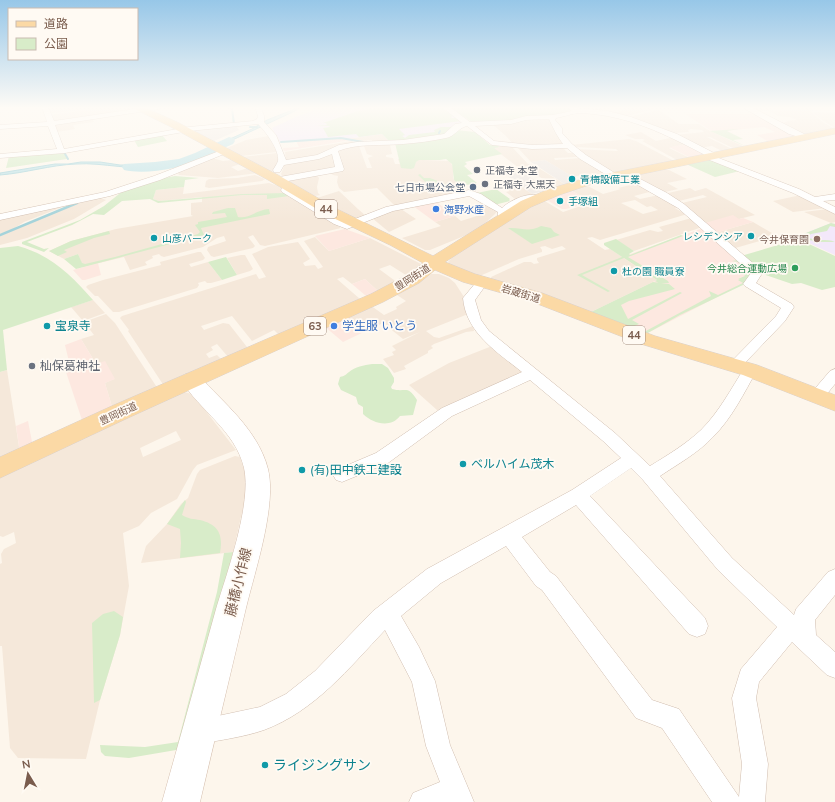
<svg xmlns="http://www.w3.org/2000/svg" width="835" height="802" font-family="Mulish,'Noto Sans JP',sans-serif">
  <rect width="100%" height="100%" fill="#fdf6ec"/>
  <!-- residential -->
  <path fill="#f5e8da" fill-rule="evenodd" d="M 47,107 L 130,107 L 136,110 L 55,123 L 50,115 L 95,109 L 52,113 L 49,113 Z
    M 596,107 L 610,107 L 603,111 L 617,112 L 622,111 L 620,107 L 654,109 L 627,116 L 585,110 Z
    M 655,107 L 675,107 L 678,109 L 659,110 L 679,124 L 699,124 L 710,131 L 745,147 L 735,149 L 710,137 L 707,137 L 732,149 L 724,152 L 712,146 L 698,148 L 675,135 L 704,132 L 702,130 L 691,129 L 688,130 L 689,132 L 674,133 L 629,117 L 658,110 Z
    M 747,107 L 768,107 L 774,111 L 803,109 L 800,107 L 807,107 L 813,110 L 811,112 L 824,123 L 835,129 L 806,135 L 777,123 L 788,122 L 787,121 L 797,120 L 790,117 L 778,116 L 769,111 L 754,111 Z
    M 815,112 L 835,113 L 835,128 L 825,122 L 813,113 Z
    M 551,118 L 566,144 L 534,146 L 513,144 L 506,136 L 492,124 Z
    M 92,119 L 94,122 L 73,125 L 75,129 L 57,132 L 54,125 Z
    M 641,132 L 656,141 L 675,137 L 687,144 L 669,148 L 690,158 L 677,160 L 642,141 L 645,140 L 643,139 L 635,139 L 625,135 Z
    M 382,134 L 389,141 L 372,141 L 372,140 L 358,141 L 346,139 Z
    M 269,136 L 277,152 L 241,156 L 227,148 L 246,140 Z
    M 629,139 L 636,141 L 674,161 L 613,174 L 574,149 L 618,151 L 616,149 L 576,147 L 571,145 Z
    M 352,141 L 356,143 L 319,156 L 286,161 L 285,152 Z
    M 387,144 L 390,145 L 392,154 L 386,155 L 386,157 L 393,158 L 395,164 L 400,164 L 398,159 L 450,161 L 453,167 L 453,177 L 454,180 L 468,191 L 396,207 L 377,188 L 344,192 L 339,188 L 337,182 L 338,176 L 333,175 L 330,172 L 343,169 L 337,150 L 359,146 L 367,168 L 372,168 L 368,158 L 373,156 L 367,154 L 364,146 Z
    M 497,145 L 512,147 L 528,164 L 532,164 L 566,185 L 556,188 L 531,171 L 524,172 L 493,148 Z
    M 517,147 L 562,147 L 568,153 L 574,153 L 577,157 L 554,158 L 555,160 L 580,158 L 609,175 L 593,178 L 585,174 L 573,177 L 545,160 L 531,162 Z
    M 277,153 L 278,159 L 274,171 L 270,171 L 242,157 Z
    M 330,153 L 333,154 L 337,168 L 285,177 L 282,176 L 281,174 L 285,164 Z
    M 212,158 L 223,161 L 232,160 L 240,164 L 231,167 L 238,171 L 248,168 L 257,173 L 218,178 L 179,175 L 177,172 Z
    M 664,169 L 669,170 L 687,179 L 667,183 L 678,189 L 661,193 L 630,176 Z
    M 316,174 L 319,178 L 317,187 L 318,193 L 320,195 L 315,196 L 287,180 Z
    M 255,175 L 265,179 L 262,181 L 209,188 L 205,187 L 206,181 L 209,179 L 237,178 Z
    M 515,182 L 532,194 L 515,199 L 506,192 L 510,191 L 502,185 Z
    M 269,183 L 278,186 L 292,198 L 341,228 L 265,246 L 260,245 L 253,235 L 248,237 L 255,246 L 253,248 L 214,257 L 211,256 L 207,250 L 208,247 L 226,241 L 224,236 L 217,238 L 203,247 L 164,257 L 161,256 L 159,254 L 152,256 L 153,258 L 145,262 L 147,265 L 130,270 L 124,257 L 83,267 L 78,254 L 64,259 L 49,251 L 71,241 L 116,229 L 193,216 L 191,215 L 191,203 L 202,202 L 202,197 L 159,201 L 153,199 L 156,190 L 184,187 L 183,194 Z
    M 638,183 L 653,191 L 634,196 L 640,199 L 659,195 L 678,207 L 675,208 L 685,214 L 684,215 L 600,240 L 592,237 L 587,238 L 605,250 L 610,249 L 657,280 L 589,313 L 492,280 L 491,277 L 524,262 L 531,262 L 534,264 L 539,263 L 537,260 L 537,258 L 566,249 L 562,246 L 552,249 L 545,246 L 540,247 L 542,250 L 542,252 L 519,259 L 482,275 L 477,276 L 449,264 L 448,262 L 458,251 L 543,200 L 563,212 L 593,202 L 570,190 L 586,185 L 603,194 L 621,189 L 618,188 ZM 635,200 L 647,207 L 651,206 L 658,210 L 643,214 L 621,203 Z
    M 690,188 L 695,191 L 706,188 L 755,215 L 739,219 L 705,223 L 682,203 L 707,197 L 703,195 L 679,201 L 664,194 Z
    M 339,191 L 358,209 L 366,216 L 357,219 L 317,198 Z
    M 801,195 L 826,208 L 793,212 L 773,201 Z
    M 98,197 L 106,200 L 74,219 L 27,238 L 0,245 L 0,236 L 83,201 Z
    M 75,202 L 24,222 L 13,229 L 0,234 L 0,218 Z
    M 484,202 L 497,211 L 495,214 L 481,227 L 464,236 L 430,250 L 425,250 L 402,238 L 441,226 L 435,222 L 455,216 L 461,221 L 483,214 L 473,205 Z
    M 401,209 L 416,219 L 389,232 L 372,218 L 373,216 Z
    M 828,209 L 835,213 L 835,222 L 831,223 L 804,212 Z
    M 688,219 L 692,219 L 702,227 L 634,251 L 616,240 L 650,230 L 658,232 L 663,231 L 659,227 Z
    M 753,222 L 777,236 L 732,249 L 715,233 Z
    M 315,237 L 329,251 L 370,238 L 421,264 L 409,277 L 390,265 L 379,269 L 398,283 L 379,292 L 365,279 L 352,284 L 343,277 L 337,279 L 360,299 L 280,336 L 274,330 L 252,341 L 232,316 L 201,326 L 204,330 L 223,323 L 229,324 L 247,347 L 245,351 L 229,358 L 217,344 L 211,347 L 213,350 L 206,354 L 209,358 L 217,355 L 221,359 L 218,363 L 164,386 L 128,331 L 129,330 L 120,318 L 122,316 L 256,274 L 259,279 L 266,277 L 252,254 L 268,247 L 298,242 L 310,259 L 303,263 L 305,266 L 315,265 L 318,269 L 323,267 L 304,241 Z
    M 198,252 L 201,252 L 205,258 L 203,260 L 189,264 L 191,267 L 208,262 L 222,280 L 211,283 L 207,283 L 205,281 L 198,283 L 199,285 L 197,288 L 119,312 L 113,312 L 98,296 L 95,296 L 86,287 L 88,285 L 103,280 L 161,265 L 160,262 Z
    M 241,255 L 245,255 L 253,269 L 250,271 L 237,275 L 227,258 Z
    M 431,274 L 439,274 L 449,278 L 455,283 L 464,297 L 468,314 L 426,331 L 434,337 L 439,338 L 473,326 L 474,331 L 466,332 L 434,344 L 431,346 L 433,348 L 428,351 L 428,353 L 404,366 L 406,369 L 394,373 L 383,359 L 394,355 L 392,352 L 396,350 L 392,346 L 420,332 L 403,339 L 383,323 L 366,331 L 347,316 L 370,305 L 384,315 L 397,309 L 396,307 L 406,301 L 394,293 Z
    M 93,300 L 105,313 L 83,321 L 71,307 Z
    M 106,314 L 115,323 L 158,389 L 113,410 L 105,383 L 114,379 L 96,364 L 81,339 L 94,335 L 84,322 Z
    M 492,346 L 523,371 L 522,375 L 442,410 L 437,410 L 409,385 L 449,363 Z
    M 7,370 L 20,453 L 0,462 L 0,372 Z
    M 184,392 L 192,394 L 195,397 L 236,450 L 197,465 L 193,470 L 177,499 L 151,513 L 139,526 L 123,533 L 129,586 L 120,635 L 100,700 L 86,759 L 18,758 L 10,748 L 2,646 L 0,646 L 0,564 L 2,563 L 1,554 L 4,549 L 16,543 L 14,532 L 3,537 L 0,536 L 0,475 ZM 176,431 L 181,440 L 143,457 L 140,448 Z
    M 235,456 L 240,457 L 246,477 L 246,495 L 233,552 L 141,563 L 146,546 L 167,524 L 181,504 L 188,498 L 197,474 L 200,470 Z"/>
  <!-- commercial -->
  <path fill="#fde8e0" d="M 685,114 L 754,114 L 798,137 L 769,142 L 757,135 L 775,132 L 764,127 L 713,132 Z
    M 341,138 L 351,140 L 284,151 L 283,148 L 299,147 L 296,141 Z
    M 687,144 L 708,155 L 691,158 L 669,147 Z
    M 570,190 L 593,202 L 566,209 L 562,209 L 545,199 Z
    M 435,201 L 455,216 L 435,222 L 413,206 Z
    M 733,215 L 739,219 L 743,218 L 753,222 L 715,233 L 705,223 Z
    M 703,228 L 753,272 L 744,283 L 646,334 L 589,313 L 657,280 L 622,257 Z
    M 345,229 L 370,238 L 329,251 L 315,236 Z
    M 98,263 L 101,275 L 85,280 L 82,280 L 73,270 Z
    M 365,279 L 379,292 L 371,296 L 366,296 L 352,284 Z
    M 347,316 L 366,331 L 343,342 L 324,326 Z
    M 81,339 L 96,364 L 105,361 L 115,379 L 105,383 L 113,410 L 83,423 L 66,372 L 71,370 L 65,345 Z
    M 28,421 L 33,447 L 20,453 L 16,426 Z"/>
  <!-- industrial -->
  <path fill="#efe9e4" d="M 236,126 L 239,130 L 214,141 L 192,130 Z
    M 545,160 L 580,181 L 566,185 L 531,162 Z
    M 522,171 L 548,190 L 532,194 L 505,174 Z"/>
  <!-- education -->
  <path fill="#f3e8fa" d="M 324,107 L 442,107 L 463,123 L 457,125 L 452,129 L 389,141 L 382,134 L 346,139 L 341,138 L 280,142 L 272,128 L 298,116 Z
    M 831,223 L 835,224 L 835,255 L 796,237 Z"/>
  <!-- green -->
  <path fill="#d8ecc9" d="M 381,107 L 441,107 L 453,116 L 451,117 L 452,118 L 456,118 L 461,121 L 399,129 L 405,135 L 402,136 L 405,138 L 409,135 L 435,132 L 434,130 L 441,127 L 453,127 L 443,135 L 421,139 L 389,141 L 382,134 L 359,137 L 356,134 L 328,137 L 323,128 L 330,127 L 329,126 L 316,125 L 327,125 L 326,123 L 323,123 L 358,111 Z
    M 449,107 L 565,107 L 575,111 L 556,115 L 510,121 L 472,122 Z
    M 686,115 L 710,131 L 739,129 L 727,131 L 743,139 L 733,140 L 747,147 L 710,131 Z
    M 456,130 L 475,132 L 490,145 L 497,145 L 499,147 L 494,148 L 502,154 L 465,162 L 467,164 L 464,166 L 473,174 L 467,175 L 477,183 L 461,186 L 454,180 L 452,164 L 446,159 L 440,160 L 419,160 L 416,162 L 414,168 L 411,169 L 401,168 L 395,143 L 447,136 Z
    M 162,135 L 167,141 L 138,147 L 134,140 Z
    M 64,152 L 67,159 L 6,168 L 9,156 Z
    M 710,159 L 740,171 L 715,177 L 686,164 Z
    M 420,174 L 424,178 L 430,178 L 456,188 L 444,191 L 443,191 L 452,188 L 441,184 L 434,186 L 441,192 L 437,193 L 418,175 Z
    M 175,176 L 199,178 L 185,180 L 184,187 L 156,190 L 153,199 L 159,201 L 242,194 L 285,193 L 289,196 L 267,199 L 267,195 L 242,195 L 158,203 L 150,199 L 122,201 L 104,215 L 93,214 L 72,225 L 27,242 L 44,249 L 49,248 L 44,252 L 22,244 L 22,242 L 80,220 L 104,206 L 124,190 L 159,179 Z
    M 496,189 L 510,199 L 509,200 L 510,201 L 494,205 L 477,193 Z
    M 228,208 L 235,208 L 238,217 C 249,219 256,210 269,209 L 270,214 L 201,228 L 204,235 L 76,269 L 64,259 L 78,254 L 82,263 L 85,264 L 115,257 L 198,234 L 200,232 L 195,225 L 198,224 L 198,222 L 227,217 L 225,213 L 212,214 L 213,212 Z
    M 831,223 L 835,224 L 835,227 L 830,226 L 827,231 L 811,234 L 807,237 C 816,242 827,238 835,242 L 818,242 L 801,238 L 804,237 L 801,235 Z
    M 541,226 L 551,228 L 554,232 L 560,235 L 532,244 L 508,228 C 522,227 527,233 541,226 Z
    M 109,231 L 110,234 L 94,238 L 64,250 L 67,252 L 58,256 L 49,251 L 71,241 Z
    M 681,235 L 683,236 L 628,257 L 668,281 L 669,283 L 659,283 L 655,281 L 657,280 L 624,258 L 582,275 L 610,291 L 608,292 L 577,275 L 622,257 L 604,245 L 604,243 L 616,239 L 634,251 L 629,254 L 630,255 Z
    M 798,239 L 835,256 L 835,287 L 822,290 L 801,283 L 792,284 L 760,273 L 741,256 Z
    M 18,246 C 51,255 71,275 93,300 L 3,330 L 7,370 L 0,372 L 0,248 Z
    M 226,257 L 237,275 L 222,280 L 208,262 Z
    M 738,260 L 753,272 L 745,284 L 680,315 L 646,334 L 644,332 L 711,296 L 709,291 L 718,295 L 743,283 L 738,280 L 740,280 L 738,279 L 745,276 L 743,273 L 749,272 L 738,262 L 732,261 Z
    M 653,282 L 669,284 L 675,289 L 629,301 L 621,305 L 628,319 L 680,292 L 682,293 L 632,320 L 639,324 L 630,328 L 589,313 Z
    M 372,364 L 382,364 L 388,368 L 394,378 L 394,382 L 391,387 L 392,389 C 406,393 407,384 417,400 L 413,415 L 400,416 C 391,428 373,424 363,414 L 363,407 L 358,404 L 356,397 L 341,390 L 338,384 L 340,377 C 345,376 345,375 349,372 C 355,367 364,365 372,364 Z
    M 185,500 L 186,502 L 182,515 C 188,519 194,519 200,520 C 220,525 223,536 220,553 L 180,558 L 181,543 L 180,529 L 167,524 Z
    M 233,552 L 182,749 L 129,758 L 105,756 L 101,752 L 100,745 L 145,747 L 178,742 L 217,592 L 224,553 Z
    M 114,611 L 123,617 L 120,635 L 100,700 L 94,703 L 92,623 L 103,614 Z"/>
  <!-- water -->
  <path fill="#bfe3e8" stroke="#a5d3da" d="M 300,107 L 295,111 L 200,155 L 208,149 L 252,129 L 267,120 Z
    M 81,162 L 100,162 L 120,165 L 161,165 C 132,172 104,162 76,164 C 50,165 26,173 0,175 L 0,173 L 55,164 L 68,164 Z"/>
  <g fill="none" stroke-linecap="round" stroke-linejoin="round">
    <!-- stream-far1 -->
    <path stroke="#a5d3da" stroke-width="2" d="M 228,107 L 232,109 L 234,124
      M 250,127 L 257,127
      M 439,133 L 440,131
      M 281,142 L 341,138 L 363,142
      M 64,152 L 68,159
      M 170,164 L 171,166"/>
    <!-- stream -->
    <path stroke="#a5d3da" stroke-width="2.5" d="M 0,235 L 77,203"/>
    <!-- river -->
    <path fill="#bfe3e8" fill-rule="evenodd" d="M 229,137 L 233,138 L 235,141 L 233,144 C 223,148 213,154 203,159 C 182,168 146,175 124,170 L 122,167 L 124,164 L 155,162 L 179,159 L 195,153 Z"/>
    <!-- minor casing -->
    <g stroke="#d1beb0" stroke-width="1">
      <path id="minor" d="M 42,107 L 48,107 L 54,121 L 148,107 L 172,107 L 55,125 L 64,149 L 189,127 L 253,121 L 257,119 L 258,116 L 255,107 L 261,107 L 264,116 L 264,122 L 276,135 L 286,160 L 317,155 L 339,145 L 357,142 L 403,140 L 444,134 L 455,124 L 462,123 L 442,107 L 450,107 L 470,122 L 511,120 L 526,116 L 553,115 L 572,111 L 569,109 L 568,107 L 608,111 L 631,117 L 677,134 L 716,154 L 716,157 L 799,189 L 815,197 L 835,194 L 835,200 L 823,201 L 835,207 L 835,214 L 793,193 L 707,159 L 707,156 C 665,134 628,115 580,113 C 573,113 563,117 556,118 L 555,120 L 562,128 L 562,133 L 572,144 L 586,155 L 618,175 L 619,177 L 618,179 L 615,180 L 580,159 L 567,148 L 532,149 L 492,145 L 467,126 C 458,128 454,137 446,138 C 432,141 417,143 403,144 C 382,146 358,143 338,151 L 344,169 L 343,171 L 277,183 L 273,180 L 274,178 L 335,167 L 332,154 L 319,159 L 284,165 L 280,172 L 274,172 L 273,170 C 274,168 277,164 278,161 C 280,150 265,131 258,124 L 189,131 L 65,153 L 0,158 L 0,154 L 57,149 L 48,126 L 0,129 L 0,125 L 47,122 ZM 549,119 C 553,128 557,136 563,144 L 532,145 L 494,141 L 475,126 L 511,124 L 526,120 Z
        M 742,107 L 751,107 L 810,137 L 806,139 L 789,134 Z
        M 222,150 L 225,150 L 229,152 L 160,180 L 110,196 L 0,220 L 0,214 L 105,192 L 154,176 Z
        M 625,171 L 667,193 L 684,204 L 761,270 L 763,272 L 756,283 L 792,304 L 794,307 L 785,321 L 740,368 L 735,370 L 730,368 L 728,365 L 776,316 L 781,308 L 745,286 L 743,284 L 751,273 L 678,208 L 622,176 L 621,174 Z
        M 288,183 L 292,186 L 290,189 L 347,222 L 386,207 L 469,190 L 481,194 L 502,208 C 510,200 533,189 543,198 L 541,200 C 526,204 519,200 507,213 L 508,219 L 503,222 L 498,219 L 498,212 L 469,196 L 393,211 L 347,229 L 334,224 L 282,192 L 281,190 C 283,187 284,184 288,183 Z
        M 482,279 L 486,280 L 488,282 L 475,300 L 481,320 L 489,331 L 615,433 L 650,466 C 668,455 686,444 701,430 C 719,412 731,389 745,367 L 750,365 L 755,367 L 757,370 C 744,393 732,418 713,437 C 698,453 678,464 660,476 L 732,558 L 794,615 L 796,609 L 828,572 L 835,569 L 835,595 L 815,620 L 816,635 L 835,652 L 835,678 L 827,675 L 792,642 L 759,682 L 756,698 L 768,764 L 765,802 L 712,802 L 662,728 L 636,718 L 542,590 L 536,586 L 506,546 L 441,583 L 401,616 L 419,647 L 435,681 L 450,745 L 474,802 L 409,802 L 413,793 L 440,782 L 426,746 L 412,682 L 385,630 C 349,668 315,711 264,730 C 244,737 220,740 199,744 L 190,741 L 187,732 L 190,723 L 199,720 L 260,707 L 286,694 L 315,671 L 373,611 L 427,569 L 572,490 L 621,458 L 603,441 L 530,380 L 452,416 L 388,463 L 342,482 L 336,480 L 333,475 L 336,470 L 376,453 L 442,408 L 522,372 C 497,352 466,333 463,298 L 478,280 ZM 631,468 L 643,480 L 718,570 L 777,627 L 741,669 L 732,698 L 742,764 L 739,797 L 679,709 L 652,700 L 556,576 L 550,572 L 522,537 L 576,505 L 689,634 L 697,637 L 705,634 L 708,626 L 705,618 L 590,496 Z
        M 835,369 L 835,384 L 822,400 L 817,401 L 812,400 L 810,396 L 812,392 L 830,371 Z"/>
    </g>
    <!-- secondary casing -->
    <g stroke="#d6c0b0" stroke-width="1">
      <path id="secondary" d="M 191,373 L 198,375 C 224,403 258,430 268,469 C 277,505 255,571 246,608 C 231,673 215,737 200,802 L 162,802 C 180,738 198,674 216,609 C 227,573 252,503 244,468 C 235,430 200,411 181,380 L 184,375 Z"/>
    </g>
    <!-- primary casing -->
    <g stroke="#dad1cd" stroke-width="1">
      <path id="primary" d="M 131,107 L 144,107 L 179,123 L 278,175 L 337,209 L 433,256 L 521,201 L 549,189 L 586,178 L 835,128 L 835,134 L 589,185 L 559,195 L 531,207 L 445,262 L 475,274 L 542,293 L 655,336 L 757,365 L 835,395 L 835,411 L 743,375 L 641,344 L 530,301 L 463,282 L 435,270 L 419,283 L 383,302 L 130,417 L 0,478 L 0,457 L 114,405 L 371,294 L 407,275 L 423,263 L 390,245 L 327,215 L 270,181 L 171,127 Z"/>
    </g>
    <!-- minor -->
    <use href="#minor" fill="#fff" fill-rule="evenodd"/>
    <!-- secondary -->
    <use href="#secondary" fill="#fff" fill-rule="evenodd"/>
    <!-- primary -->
    <use href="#primary" fill="#fbd9a5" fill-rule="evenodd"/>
  </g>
  <!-- sky -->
  <linearGradient id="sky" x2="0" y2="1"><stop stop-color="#97c7e8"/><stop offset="0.49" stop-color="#fefbf6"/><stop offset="1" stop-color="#fefbf6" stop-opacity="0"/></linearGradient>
  <rect width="835" height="220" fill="url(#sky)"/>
  <!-- markers -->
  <g fill="#6b7280" stroke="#fffaf3" stroke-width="1.5">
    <circle cx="477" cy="170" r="4"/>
    <circle cx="485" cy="184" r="4"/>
    <circle cx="32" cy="366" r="4"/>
  </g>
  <g fill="#0f9aa8" stroke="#fffaf3" stroke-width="1.5">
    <circle cx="572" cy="179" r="4"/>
    <circle cx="560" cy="201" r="4"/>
    <circle cx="751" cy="236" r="4"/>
    <circle cx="154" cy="238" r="4"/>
    <circle cx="614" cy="271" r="4"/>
    <circle cx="47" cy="326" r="4"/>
    <circle cx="463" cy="464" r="4"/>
    <circle cx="302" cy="470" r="4"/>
    <circle cx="265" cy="765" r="4"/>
  </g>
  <circle fill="#5c6f8a" stroke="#fffaf3" stroke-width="1.5" cx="473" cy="187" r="4"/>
  <g fill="#3f7fe0" stroke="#fffaf3" stroke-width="1.5">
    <circle cx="436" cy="209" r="4"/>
    <circle cx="334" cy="326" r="4"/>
  </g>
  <circle fill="#8d6e63" stroke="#fffaf3" stroke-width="1.5" cx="817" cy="239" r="4"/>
  <circle fill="#2e9e5b" stroke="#fffaf3" stroke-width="1.5" cx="795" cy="268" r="4"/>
  <g text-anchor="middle" stroke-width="3.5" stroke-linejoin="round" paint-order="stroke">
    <!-- far-worship labels -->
    <g font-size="10" fill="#5b616d" stroke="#fffaf3" text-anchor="start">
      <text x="485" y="174">正福寺 本堂</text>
      <text x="493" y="188">正福寺 大黒天</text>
    </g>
    <!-- far-culture labels -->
    <g font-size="10" fill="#0d838f" stroke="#fffaf3" text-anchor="start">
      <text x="580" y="183">青梅設備工業</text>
      <text x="568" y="205">手塚組</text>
      <text x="743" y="240" text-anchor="end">レシデンシア</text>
      <text x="162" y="242">山彦パーク</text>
      <text x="622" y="275">杜の園 職員寮</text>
    </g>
    <!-- far-service labels -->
    <g font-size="10" fill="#4e5e75" stroke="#fffaf3" text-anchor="end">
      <text x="465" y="191">七日市場公会堂</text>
    </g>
    <!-- far-shop labels -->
    <g font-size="10" fill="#366cbe" stroke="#fffaf3" text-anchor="start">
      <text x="444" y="213">海野水産</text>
    </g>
    <!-- far-education labels -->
    <g font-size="10" fill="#785e54" stroke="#fffaf3" text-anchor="end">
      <text x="809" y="243">今井保育園</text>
    </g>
    <!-- far-leisure labels -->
    <g font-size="10" fill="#27864d" stroke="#fffaf3" text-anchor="end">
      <text x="787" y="272">今井総合運動広場</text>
    </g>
    <!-- far-street labels -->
    <g font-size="10" fill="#7a5c4d" stroke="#fffaf3">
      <text transform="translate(412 277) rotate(-32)" y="4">豊岡街道</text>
      <text transform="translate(521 293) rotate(17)" y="4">岩蔵街道</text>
      <text transform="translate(118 413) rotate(-25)" y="4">豊岡街道</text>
    </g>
    <!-- shield labels -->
    <g fill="#fffaf3" stroke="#a28b7f" stroke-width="1">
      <rect x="315" y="200" width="22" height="18" rx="3"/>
      <rect x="304" y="317" width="22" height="18" rx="3"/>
      <rect x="623" y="326" width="22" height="18" rx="3"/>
    </g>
    <g font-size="11" font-weight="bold" fill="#7a5c4d">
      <text x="326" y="213">44</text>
      <text x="315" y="330">63</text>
      <text x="634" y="339">44</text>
    </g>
    <!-- culture labels -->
    <g font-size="12" fill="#0d838f" stroke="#fffaf3" text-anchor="start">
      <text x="55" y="330">宝泉寺</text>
      <text x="471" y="468">ベルハイム茂木</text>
      <text x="310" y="474">(有)田中鉄工建設</text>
    </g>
    <!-- shop labels -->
    <g font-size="12" fill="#366cbe" stroke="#fffaf3" text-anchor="start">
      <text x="342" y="330">学生服 いとう</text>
    </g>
    <!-- worship labels -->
    <g font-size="12" fill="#5b616d" stroke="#fffaf3" text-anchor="start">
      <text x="40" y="370">杣保葛神社</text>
    </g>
    <!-- near-street labels -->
    <g font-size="14" fill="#7a5c4d" stroke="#fffaf3">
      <text transform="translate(238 582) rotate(-76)" y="5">藤橋小作線</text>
    </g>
    <!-- near-culture labels -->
    <g font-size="14" fill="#0d838f" stroke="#fffaf3" text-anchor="start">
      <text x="273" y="770">ライジングサン</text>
    </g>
  </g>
  <!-- legend -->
  <rect x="8" y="8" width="130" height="52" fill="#fffaf3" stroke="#cabbb1"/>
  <rect x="16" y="21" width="20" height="6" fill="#fbd9a5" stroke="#cabbb1"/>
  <text x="44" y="28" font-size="12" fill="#7a5c4d">道路</text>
  <rect x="16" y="38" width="20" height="12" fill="#d8ecc9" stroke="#cabbb1"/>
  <text x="44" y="48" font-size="12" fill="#7a5c4d">公園</text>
  <!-- north arrow -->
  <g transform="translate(28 774) rotate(350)" stroke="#fffaf3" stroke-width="3" paint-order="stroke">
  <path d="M0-3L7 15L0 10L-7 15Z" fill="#7a5c4d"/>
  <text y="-6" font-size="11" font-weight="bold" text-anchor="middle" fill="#7a5c4d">N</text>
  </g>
</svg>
